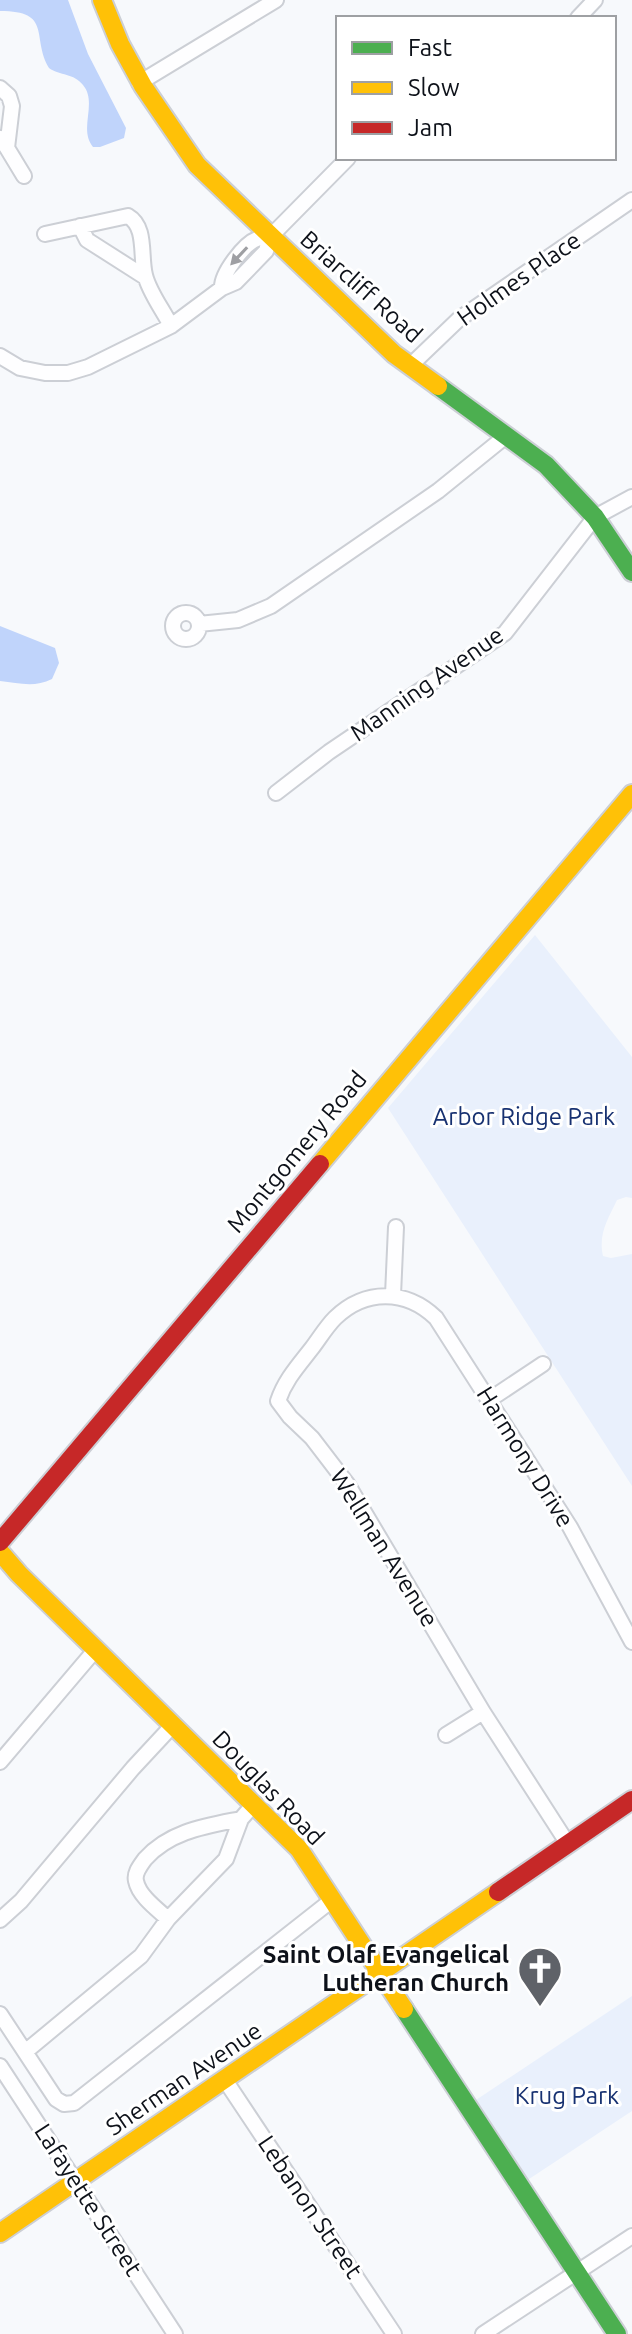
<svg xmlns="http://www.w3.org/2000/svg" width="632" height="2334" font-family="Ubuntu,sans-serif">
  <rect width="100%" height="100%" fill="#f7f9fc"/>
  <!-- green -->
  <path fill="#e9f0fc" d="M 535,935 L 632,1057 L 632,1198 L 626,1197 L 617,1200 C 608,1219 598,1234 603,1256 L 611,1258 L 632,1254 L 632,1486 L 388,1108 Z
    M 632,1996 L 632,2111 L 520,2185 L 467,2106 Z"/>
  <!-- water -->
  <path fill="#c0d4fb" d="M 0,0 L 68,0 L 88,54 L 126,128 L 124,138 L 100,147 L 93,147 C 78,129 98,103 83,85 C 74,73 60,76 49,68 C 31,37 53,11 0,11 Z
    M 0,626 L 55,648 L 59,663 L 52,679 C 34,688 19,683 0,681 Z"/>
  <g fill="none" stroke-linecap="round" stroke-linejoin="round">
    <!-- street casing -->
    <g stroke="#cccfd5" stroke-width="18">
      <path id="street" d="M 578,18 L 595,0
        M 139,83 L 276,0
        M 0,88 L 9,96 L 12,106 L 7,148 L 0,138
        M 7,148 L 24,176
        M 80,226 L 87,240 L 145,277
        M 45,234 L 128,216 C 147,227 140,256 145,275 C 149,292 163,310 171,326
        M 222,288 C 221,274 244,244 257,239 C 261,237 266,238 270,237
        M 0,356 L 20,368 L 45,373 L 68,373 L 88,367 L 171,326 L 222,288 L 236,282 L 266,251 L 270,237 L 348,158
        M 411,365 L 459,319 L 632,200
        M173 626a13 13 0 1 1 26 0a13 13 0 1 1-26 0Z
        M 199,624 L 238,620 L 271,606 L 438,491 L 506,436
        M 276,793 L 329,752 L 505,633 L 595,517 L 632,497
        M 393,1295 L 396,1227
        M 489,1400 L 543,1364
        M 446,1735 L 483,1712
        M 0,1762 L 96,1649
        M 568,1844 L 483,1712 L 348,1485 L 312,1438 L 290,1417 L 278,1401 C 285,1380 298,1366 312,1348 C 319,1339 326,1327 335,1318 C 365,1289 406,1289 436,1318 L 570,1527 L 632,1642
        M 168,1919 C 157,1909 139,1896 136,1881 C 134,1873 140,1866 145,1859 C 170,1831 206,1826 241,1819
        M 0,1920 L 21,1901 L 133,1768 L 173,1725
        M 0,2014 L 56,2099 L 64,2104 L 74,2103 L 332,1900
        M 25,2052 L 141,1956 L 168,1919 L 226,1859 L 241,1819 L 254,1804
        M 0,2066 L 175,2334
        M 225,2080 L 394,2334
        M 483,2334 L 632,2236"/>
    </g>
    <!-- fast casing -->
    <g stroke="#cccfd5" stroke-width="22">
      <path id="fast" d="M 438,386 L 546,465 L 595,517 L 632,572
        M 404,2009 L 617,2334"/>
    </g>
    <!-- slow casing -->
    <g stroke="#cccfd5" stroke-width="22">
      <path id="slow" d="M 102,0 L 120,44 L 143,86 L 197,165 L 394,354 L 438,386
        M 320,1164 L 632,794
        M 0,1552 L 19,1574 L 299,1849 L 404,2009
        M 0,2233 L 498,1892"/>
    </g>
    <!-- jam casing -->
    <g stroke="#cccfd5" stroke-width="22">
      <path id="jam" d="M 0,1542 L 320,1164
        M 498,1892 L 632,1800"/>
    </g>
    <!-- street -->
    <use href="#street" stroke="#fefeff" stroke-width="14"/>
    <!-- fast -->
    <use href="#fast" stroke="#4caf50" stroke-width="18"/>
    <!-- slow -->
    <use href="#slow" stroke="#ffc107" stroke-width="18"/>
    <!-- jam -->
    <use href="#jam" stroke="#c62828" stroke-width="18"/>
  </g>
  <!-- one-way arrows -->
  <defs><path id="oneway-solid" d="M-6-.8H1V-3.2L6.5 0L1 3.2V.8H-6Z" transform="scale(2)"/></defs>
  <use fill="#9e9fa3" href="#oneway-solid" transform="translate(239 256) rotate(133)"/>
  <!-- icons -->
  <defs>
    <g id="church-pin" transform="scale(2.3)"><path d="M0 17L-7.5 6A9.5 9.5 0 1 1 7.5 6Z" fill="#5f6268" stroke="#fff"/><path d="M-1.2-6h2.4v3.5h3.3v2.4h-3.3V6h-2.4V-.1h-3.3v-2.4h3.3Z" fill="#fff"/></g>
  </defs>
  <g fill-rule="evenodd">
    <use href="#church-pin" x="540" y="1969"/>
  </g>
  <g text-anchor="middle" stroke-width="6" stroke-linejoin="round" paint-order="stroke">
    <!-- street labels -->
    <g font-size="24" fill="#0d1119" stroke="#fff">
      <text transform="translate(519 279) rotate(-35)" y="8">Holmes Place</text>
      <text transform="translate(361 287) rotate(42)" y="8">Briarcliff Road</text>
      <text transform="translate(427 684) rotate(-35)" y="8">Manning Avenue</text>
      <text transform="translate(297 1152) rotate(-50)" y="8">Montgomery Road</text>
      <text transform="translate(525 1457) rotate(58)" y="8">Harmony Drive</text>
      <text transform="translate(384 1548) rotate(58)" y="8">Wellman Avenue</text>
      <text transform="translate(268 1788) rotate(46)" y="8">Douglas Road</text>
      <text transform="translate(184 2079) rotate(-34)" y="8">Sherman Avenue</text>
      <text transform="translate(88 2200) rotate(57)" y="8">Lafayette Street</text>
      <text transform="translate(310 2207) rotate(56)" y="8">Lebanon Street</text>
    </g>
    <!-- park labels -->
    <g font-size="24" fill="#173171" stroke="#fff">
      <text x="524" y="1125">Arbor Ridge Park</text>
      <text x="567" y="2104">Krug Park</text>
    </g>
    <!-- poi labels -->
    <g font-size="24" font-weight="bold" fill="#0d1119" stroke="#fff" text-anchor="end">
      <text x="509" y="1963">Saint Olaf Evangelical<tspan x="509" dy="28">Lutheran Church</tspan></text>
    </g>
  </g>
  <!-- legend -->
  <rect x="336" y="16" width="280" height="144" fill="#ffffff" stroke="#9ea0a3" stroke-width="2"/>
  <rect x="352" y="42" width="40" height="12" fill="#4caf50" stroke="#9ea0a3" stroke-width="2"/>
  <text x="408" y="56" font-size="24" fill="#0d1119">Fast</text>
  <rect x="352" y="82" width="40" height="12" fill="#ffc107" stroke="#9ea0a3" stroke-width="2"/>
  <text x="408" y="96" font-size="24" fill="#0d1119">Slow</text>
  <rect x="352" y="122" width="40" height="12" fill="#c62828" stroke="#9ea0a3" stroke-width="2"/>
  <text x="408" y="136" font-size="24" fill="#0d1119">Jam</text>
</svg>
